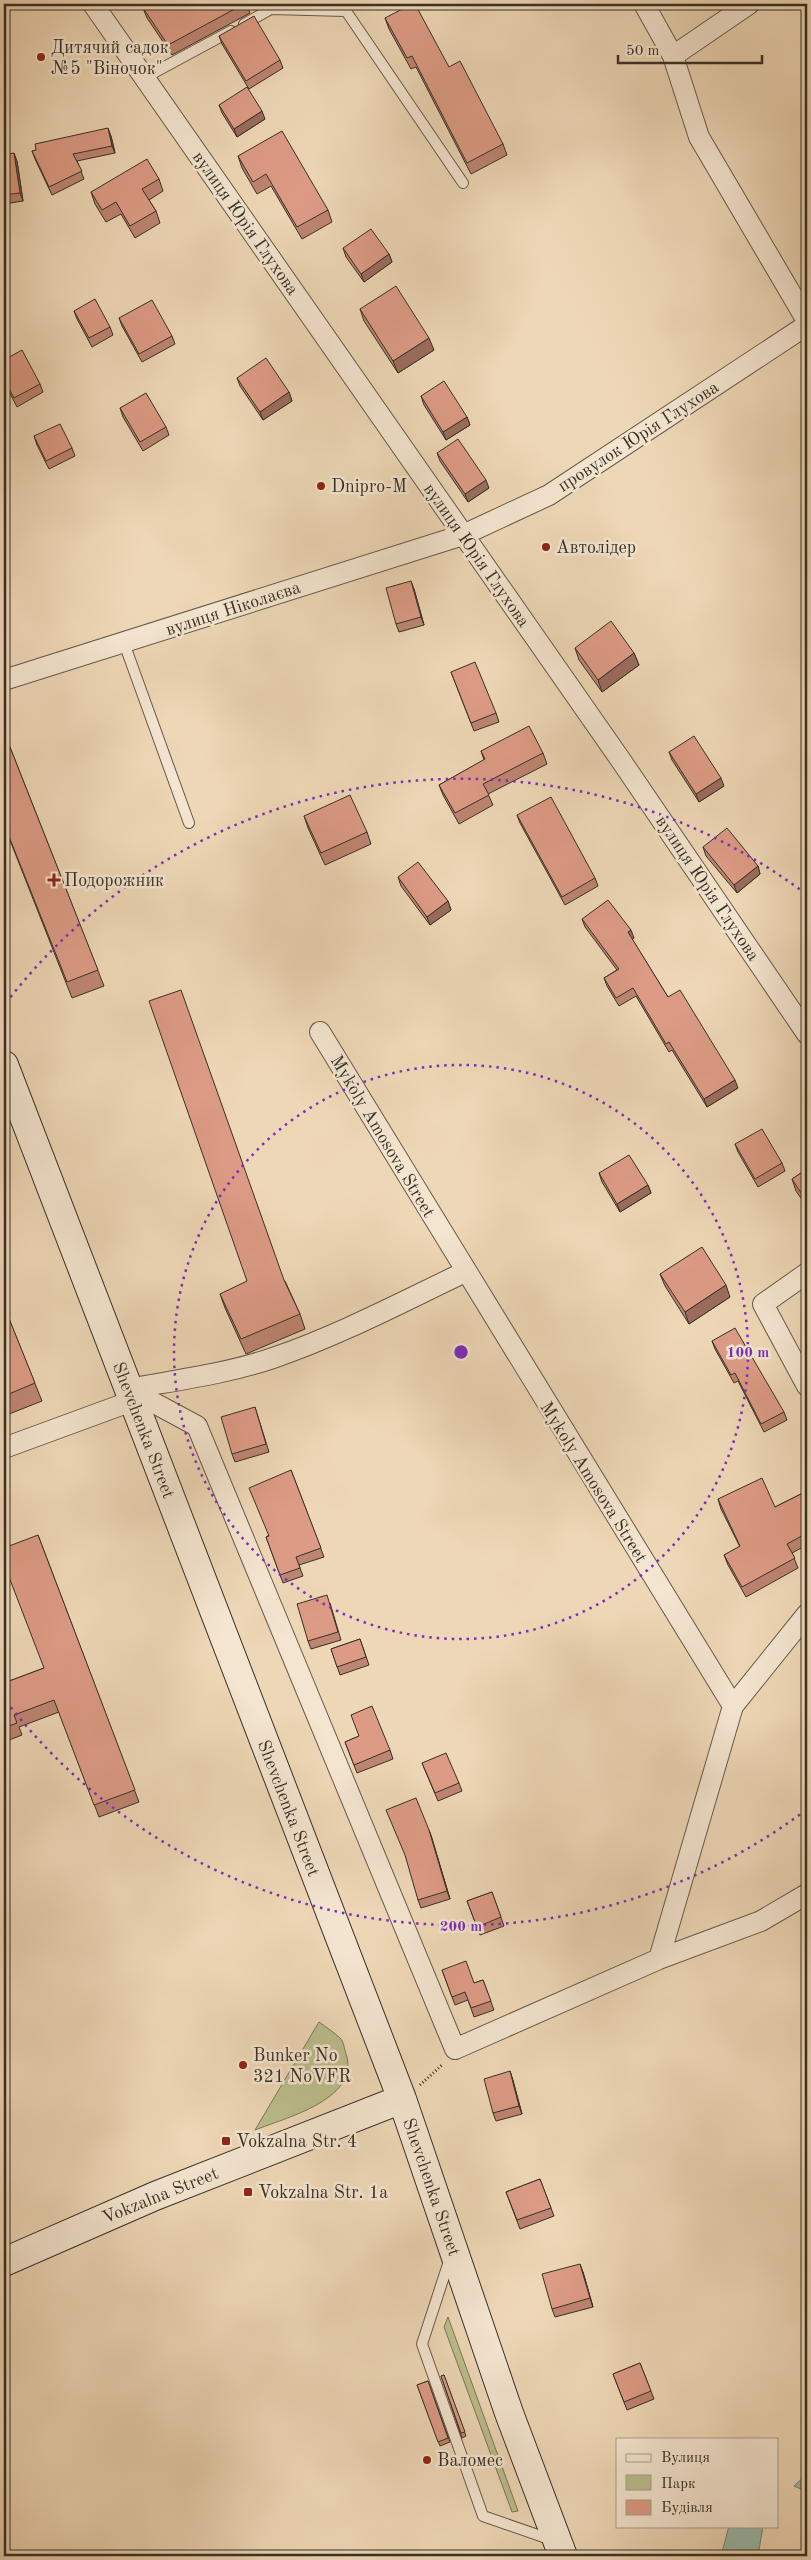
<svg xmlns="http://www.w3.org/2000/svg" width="811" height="2560" font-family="'Old Standard TT',serif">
  <rect width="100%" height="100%" fill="#eed7b6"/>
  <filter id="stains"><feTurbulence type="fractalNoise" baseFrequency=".004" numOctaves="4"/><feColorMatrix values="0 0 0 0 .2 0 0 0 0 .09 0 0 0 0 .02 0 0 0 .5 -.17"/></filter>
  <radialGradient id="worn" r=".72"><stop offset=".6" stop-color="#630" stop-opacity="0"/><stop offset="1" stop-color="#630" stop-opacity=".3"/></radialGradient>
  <!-- green -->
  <path fill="#bbbd8c" stroke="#7a7659" d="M 319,2022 C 326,2027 335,2033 341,2039 C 344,2043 345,2052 347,2057 C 357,2100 285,2118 255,2130 Z
    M 448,2317 L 518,2511 L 512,2512 L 444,2327 Z"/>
  <!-- water -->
  <path fill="#9abaab" stroke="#738376" d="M 807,2474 L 807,2492 L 794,2486 Z
    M 729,2526 L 763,2526 L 758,2556 L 721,2556 Z"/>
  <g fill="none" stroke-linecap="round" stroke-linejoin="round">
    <!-- lane casing -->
    <g stroke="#665a4a" stroke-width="12">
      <path id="lane" d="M 244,24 L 271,9 L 346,11 L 463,183
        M 144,78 L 231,31
        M 124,643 L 189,823
        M 450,2258 L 422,2344 L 483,2516 L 552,2540"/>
    </g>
    <!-- street casing -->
    <g stroke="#665a4a" stroke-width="22">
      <path id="street" d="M 93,4 L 620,759 L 807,1034
        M 644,4 L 673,56 L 699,137 L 807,321
        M 673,56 L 749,4
        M 4,680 L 463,535 L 549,495 L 807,325
        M 320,1032 L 733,1706 L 659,1959
        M 807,1273 L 763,1304 L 807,1386
        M 128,1389 L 197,1426 L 455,2049 L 659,1959 L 761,1921 L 807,1894
        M 128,1389 C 177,1380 226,1374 273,1358 C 340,1335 402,1302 465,1272
        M 4,1448 L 132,1401
        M 733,1706 L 807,1614"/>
    </g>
    <!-- secondary casing -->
    <g stroke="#383026" stroke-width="30">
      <path id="secondary" d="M 4,1065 L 402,2099 L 509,2413 L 563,2556
        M 4,2262 L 155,2196 L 402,2099"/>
    </g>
    <!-- path -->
    <path stroke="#383026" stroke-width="3" stroke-dasharray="1 2.5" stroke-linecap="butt" d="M 420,2085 L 443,2064"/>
    <!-- lane -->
    <use href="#lane" stroke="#f4e5d0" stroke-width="10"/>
    <!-- street -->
    <use href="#street" stroke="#f4e5d0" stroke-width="20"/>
    <!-- secondary -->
    <use href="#secondary" stroke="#f4e5d0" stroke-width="28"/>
  </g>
  <!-- wall -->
  <path fill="#be8572" stroke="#383026" d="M 145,4 L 253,4 L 248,7 L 250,13 L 172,55 L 147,18 L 143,8 L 146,6 Z
    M 385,18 L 449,67 L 503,144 L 507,155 L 471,174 L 416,67 L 411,69 L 389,29 Z
    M 219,36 L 280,60 L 283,68 L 249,89 L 222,44 Z
    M 219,105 L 265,119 L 237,137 L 222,113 Z
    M 111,136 L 115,153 L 77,161 L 84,179 L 52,195 L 35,159 L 32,151 Z
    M 4,155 L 17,161 L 23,201 L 4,204 Z
    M 238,156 L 328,210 L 332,222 L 302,239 L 271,186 L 257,194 L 242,168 Z
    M 159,179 L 163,191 L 149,200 L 156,211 L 160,223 L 135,238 L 121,214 L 106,222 L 95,204 L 91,192 Z
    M 343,248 L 389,254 L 392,262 L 364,282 L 346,257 Z
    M 360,309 L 434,350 L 398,373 L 364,321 Z
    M 74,311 L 110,327 L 113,335 L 92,347 L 77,319 Z
    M 119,318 L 172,336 L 175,344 L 142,362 L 122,326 Z
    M 4,360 L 40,384 L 43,392 L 17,407 L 4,382 Z
    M 237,378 L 289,392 L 292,401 L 263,420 L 240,386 Z
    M 421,396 L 467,417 L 470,425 L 446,440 L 424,405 Z
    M 120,408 L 166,427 L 169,435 L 143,451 L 123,417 Z
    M 34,436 L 72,448 L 75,456 L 49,469 L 37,445 Z
    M 437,453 L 489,488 L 468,502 L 440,461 Z
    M 414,589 L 424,625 L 399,632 L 396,624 Z
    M 575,648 L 634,653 L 639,665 L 602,692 L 579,660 Z
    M 451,672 L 496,713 L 499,722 L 474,731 Z
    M 4,732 L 104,986 L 72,998 L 4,825 Z
    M 481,751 L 543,753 L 547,764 L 488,794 L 493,805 L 459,824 L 443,795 L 439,785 L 484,760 Z
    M 669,752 L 724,786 L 699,802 L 672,760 Z
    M 517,815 L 595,878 L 598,886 L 565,905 L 520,823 Z
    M 304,816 L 367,832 L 371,844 L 325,865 L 308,828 Z
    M 703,847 L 758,866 L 760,874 L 737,893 L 706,856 Z
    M 398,877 L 448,901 L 451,910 L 430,925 L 401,886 Z
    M 582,919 L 634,938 L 632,939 L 668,997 L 738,1088 L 707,1107 L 672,1050 L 669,1052 L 636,996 L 619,1006 L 607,986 L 604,978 L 617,970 L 585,927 Z
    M 735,1144 L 782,1163 L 785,1171 L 758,1187 L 738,1152 Z
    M 807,1169 L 807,1207 L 796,1191 L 792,1179 Z
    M 599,1173 L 648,1185 L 651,1193 L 620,1212 L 602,1182 Z
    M 660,1274 L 730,1297 L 689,1324 L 665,1286 Z
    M 285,1281 L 300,1314 L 305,1329 L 246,1354 L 225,1308 L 220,1294 Z
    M 4,1297 L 10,1313 L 7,1314 L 42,1401 L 4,1416 Z
    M 712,1341 L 784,1412 L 787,1420 L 764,1432 L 738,1381 L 734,1383 L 715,1349 Z
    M 255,1407 L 269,1452 L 235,1462 L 232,1454 Z
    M 291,1470 L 324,1557 L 299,1565 L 303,1576 L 283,1583 L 266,1537 L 268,1536 Z
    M 807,1491 L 807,1545 L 792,1553 L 798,1568 L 746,1597 L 728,1565 L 724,1555 L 740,1547 L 721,1509 L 718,1499 L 775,1507 Z
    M 38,1535 L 139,1802 L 99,1817 L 59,1712 L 19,1727 L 22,1735 L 4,1742 L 4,1683 L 44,1668 Z
    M 330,1603 L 341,1640 L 311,1649 L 308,1641 Z
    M 360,1639 L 369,1665 L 340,1675 L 331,1649 Z
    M 359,1736 L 390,1750 L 393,1759 L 357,1773 L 345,1742 Z
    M 422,1763 L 459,1783 L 462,1791 L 438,1801 Z
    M 429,1830 L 450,1899 L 421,1908 L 418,1900 Z
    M 492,1892 L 504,1926 L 480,1935 L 467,1901 Z
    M 442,1970 L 474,1983 L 483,1980 L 494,2010 L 474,2017 L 468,2000 L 455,2005 Z
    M 510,2071 L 522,2114 L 496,2121 L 493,2113 Z
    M 540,2179 L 554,2216 L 520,2229 L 506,2192 Z
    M 583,2272 L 593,2307 L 555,2317 L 552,2309 Z
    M 640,2363 L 654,2399 L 627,2410 L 613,2374 Z
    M 444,2375 L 466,2436 L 462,2438 L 441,2376 Z
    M 428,2381 L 450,2442 L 440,2446 L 417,2385 Z"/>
  <!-- shaded-wall -->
  <path fill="#9b6c5d" stroke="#383026" d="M 247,4 L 253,4 L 248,7 Z
    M 262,111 L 265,119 L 237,137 L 234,129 Z
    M 108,128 L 111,136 L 115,153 L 112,146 Z
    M 14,153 L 17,161 L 23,201 L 20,193 Z
    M 389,254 L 392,262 L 364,282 L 361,274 Z
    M 429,338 L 434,350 L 398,373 L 393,361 Z
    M 289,392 L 292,401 L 263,420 L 260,412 Z
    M 467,417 L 470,425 L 446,440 L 443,432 Z
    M 486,480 L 489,488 L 468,502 L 465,494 Z
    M 411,581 L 414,589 L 424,625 L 421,617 Z
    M 634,653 L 639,665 L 602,692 L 598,680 Z
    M 721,778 L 724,786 L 699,802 L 696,794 Z
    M 758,866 L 760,874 L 737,893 L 734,885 Z
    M 448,901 L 451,910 L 430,925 L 427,917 Z
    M 631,930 L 634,938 L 631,940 L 628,932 Z
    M 735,1080 L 738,1088 L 707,1107 L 704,1099 Z
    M 648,1185 L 651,1193 L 620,1212 L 617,1204 Z
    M 726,1285 L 730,1297 L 689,1324 L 685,1312 Z
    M 429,1830 L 432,1838 L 450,1899 L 447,1891 Z
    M 510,2071 L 513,2080 L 522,2114 L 519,2106 Z
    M 580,2264 L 583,2272 L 593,2307 L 590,2298 Z"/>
  <!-- building -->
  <path fill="#dd9b85" stroke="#383026" d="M 147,4 L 244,4 L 168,45 L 143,8 L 148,5 Z
    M 412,4 L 415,4 L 449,67 L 460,61 L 503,144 L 467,163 L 412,56 L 407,58 L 385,18 Z
    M 254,16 L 280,60 L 246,81 L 219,36 Z
    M 247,87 L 262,111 L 234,129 L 219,105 Z
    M 108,128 L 112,146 L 73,154 L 82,171 L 49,187 L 32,151 L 36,150 L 35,144 Z
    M 282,131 L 328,210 L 297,227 L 266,174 L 253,182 L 238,156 Z
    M 14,153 L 20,193 L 4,195 L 4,155 Z
    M 147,159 L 159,179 L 142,189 L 156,211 L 130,226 L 116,202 L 102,210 L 91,192 Z
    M 371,229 L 389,254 L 361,274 L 343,248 Z
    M 396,286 L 429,338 L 393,361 L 360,309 Z
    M 95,299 L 110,327 L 89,338 L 74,311 Z
    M 152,300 L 172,336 L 139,354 L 119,318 Z
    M 22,350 L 40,384 L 14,398 L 4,379 L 4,360 Z
    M 266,358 L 289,392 L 260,412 L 237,378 Z
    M 444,381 L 467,417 L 443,432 L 421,396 Z
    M 146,393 L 166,427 L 140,442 L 120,408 Z
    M 60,424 L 72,448 L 46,461 L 34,436 Z
    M 458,439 L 486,480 L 465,494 L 437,453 Z
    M 411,581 L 421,617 L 396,624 L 386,588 Z
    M 611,621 L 634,653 L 598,680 L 575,648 Z
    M 475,662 L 496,713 L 471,723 L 451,672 Z
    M 529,726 L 543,753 L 483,784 L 489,795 L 455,813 L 439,785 L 485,759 L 481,751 Z
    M 4,732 L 98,970 L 67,982 L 4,824 Z
    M 694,736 L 721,778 L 696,794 L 669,752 Z
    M 350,795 L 367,832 L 321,853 L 304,816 Z
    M 551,797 L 595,878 L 562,897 L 517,815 Z
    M 727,828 L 758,866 L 734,885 L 703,847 Z
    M 418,862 L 448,901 L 427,917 L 398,877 Z
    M 608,900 L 631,930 L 628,932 L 668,997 L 680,990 L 735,1080 L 704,1099 L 669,1042 L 666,1044 L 633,988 L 616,998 L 604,978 L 619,969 L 582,919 Z
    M 181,990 L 284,1280 L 300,1314 L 241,1339 L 220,1294 L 247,1281 L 149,1001 Z
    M 762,1129 L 782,1163 L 755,1179 L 735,1144 Z
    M 629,1155 L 648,1185 L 617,1204 L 599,1173 Z
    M 807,1169 L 807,1202 L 792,1179 Z
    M 702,1247 L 726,1285 L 685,1312 L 660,1274 Z
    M 4,1306 L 35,1383 L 4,1396 Z
    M 735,1328 L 784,1412 L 761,1424 L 735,1373 L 731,1375 L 712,1341 Z
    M 255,1407 L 266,1444 L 232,1454 L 221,1417 Z
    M 291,1470 L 321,1548 L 296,1557 L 300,1568 L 280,1575 L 266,1537 L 269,1536 L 249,1488 Z
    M 762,1478 L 775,1507 L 807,1491 L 807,1533 L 787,1544 L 795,1558 L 742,1587 L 724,1555 L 740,1546 L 718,1499 Z
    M 38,1535 L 135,1790 L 94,1805 L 54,1700 L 14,1715 L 17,1723 L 4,1728 L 4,1683 L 44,1668 L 4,1564 L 4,1548 Z
    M 327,1595 L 338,1632 L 308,1641 L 297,1604 Z
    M 360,1639 L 366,1657 L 337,1667 L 331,1649 Z
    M 372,1706 L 390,1750 L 354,1765 L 345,1742 L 359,1736 L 351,1715 Z
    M 446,1753 L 459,1783 L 435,1793 L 422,1763 Z
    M 416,1798 L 429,1830 L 447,1891 L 418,1900 L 405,1855 L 386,1810 Z
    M 492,1892 L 501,1917 L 477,1927 L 467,1901 Z
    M 466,1961 L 474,1983 L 483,1980 L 491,2001 L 471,2008 L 465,1992 L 452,1997 L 442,1970 Z
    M 510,2071 L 519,2106 L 493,2113 L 484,2079 Z
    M 540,2179 L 551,2208 L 517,2220 L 506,2192 Z
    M 580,2264 L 590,2298 L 552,2309 L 542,2274 Z
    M 640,2363 L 651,2391 L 624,2402 L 613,2374 Z
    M 444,2375 L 465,2432 L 461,2433 L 441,2376 Z
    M 428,2381 L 448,2438 L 438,2442 L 417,2385 Z"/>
  <!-- distance rings -->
  <g fill="none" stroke="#7b2cbf" stroke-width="2.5" stroke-dasharray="2.5 5">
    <circle cx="461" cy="1352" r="287"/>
    <path d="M806 1810A574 574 0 0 1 6 1701M6 1003A574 574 0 0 1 806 894"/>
  </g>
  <!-- markers -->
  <g fill="#8f2418" stroke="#f4e5d0" stroke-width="2">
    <circle cx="41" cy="57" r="5"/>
    <circle cx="321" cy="486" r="5"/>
    <circle cx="546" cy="547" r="5"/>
    <path d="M51.5 872.5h5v5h5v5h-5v5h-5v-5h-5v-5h5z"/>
    <circle cx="243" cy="2065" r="5"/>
    <rect x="221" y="2136" width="10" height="10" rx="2.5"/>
    <rect x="243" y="2187" width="10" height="10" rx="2.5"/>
    <circle cx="427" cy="2460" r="5"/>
  </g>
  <g text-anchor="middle" stroke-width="5" stroke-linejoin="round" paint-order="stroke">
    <!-- poi labels -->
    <g font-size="18" fill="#383026" stroke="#f4e5d0" text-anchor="start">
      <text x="51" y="53">Дитячий садок<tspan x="51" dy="21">№5 "Віночок"</tspan></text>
      <text x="331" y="492">Dnipro-M</text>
      <text x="556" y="553">Автолідер</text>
      <text x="64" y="886">Подорожник</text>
      <text x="253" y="2061">Bunker No<tspan x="253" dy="21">321 NoVFR</tspan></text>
      <text x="236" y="2147">Vokzalna Str. 4</text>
      <text x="258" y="2198">Vokzalna Str. 1a</text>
      <text x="437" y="2466">Валомес</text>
    </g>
    <!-- street labels -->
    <g font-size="18" fill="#383026" stroke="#f4e5d0">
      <text transform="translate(246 223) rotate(55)" y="6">вулиця Юрія Глухова</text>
      <text transform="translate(638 436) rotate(-33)" y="6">провулок Юрія Глухова</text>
      <text transform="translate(477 555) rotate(55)" y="6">вулиця Юрія Глухова</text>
      <text transform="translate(233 608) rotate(-18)" y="6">вулиця Ніколаєва</text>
      <text transform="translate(708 888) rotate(56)" y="6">вулиця Юрія Глухова</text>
      <text transform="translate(383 1136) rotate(59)" y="6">Mykoly Amosova Street</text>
      <text transform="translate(144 1430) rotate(69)" y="6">Shevchenka Street</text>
      <text transform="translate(594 1482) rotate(58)" y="6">Mykoly Amosova Street</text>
      <text transform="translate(289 1808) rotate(69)" y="6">Shevchenka Street</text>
      <text transform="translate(432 2187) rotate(71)" y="6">Shevchenka Street</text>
      <text transform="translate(160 2195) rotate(-22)" y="6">Vokzalna Street</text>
    </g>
  </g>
  <circle cx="461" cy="1352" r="8" fill="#7b2cbf" stroke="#f4e5d0" stroke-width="2.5"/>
  <g font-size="15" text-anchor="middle" font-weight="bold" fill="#7b2cbf" stroke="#f4e5d0" stroke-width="5" stroke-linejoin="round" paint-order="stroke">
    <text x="748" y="1357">100 m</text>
    <text x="461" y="1931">200 m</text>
  </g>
  <!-- margin -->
  <rect width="811" height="2560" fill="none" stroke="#eed7b6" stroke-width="20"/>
  <rect x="5" y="5" width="801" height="2550" fill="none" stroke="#383026" stroke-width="2.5"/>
  <rect x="10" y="10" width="791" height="2540" fill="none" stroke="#383026"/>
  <!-- legend -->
  <rect x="616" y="2438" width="162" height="90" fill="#f4e5d0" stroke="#a99d8c"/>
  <rect x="626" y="2454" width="25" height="8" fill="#f4e5d0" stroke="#a99d8c"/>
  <text x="661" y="2462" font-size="15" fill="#383026">Вулиця</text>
  <rect x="626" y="2475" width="25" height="15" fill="#bbbd8c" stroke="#a99d8c"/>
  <text x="661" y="2488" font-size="15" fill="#383026">Парк</text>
  <rect x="626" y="2500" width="25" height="15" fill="#dd9b85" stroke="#a99d8c"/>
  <text x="661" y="2512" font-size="15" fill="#383026">Будівля</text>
  <!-- scale -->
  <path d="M618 55v8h144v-8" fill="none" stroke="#383026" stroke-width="2.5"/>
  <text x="626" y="55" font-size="15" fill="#383026" stroke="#f4e5d0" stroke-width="4" paint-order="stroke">50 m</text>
  <rect width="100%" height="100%" filter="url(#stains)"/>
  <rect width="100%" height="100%" fill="url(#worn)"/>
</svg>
